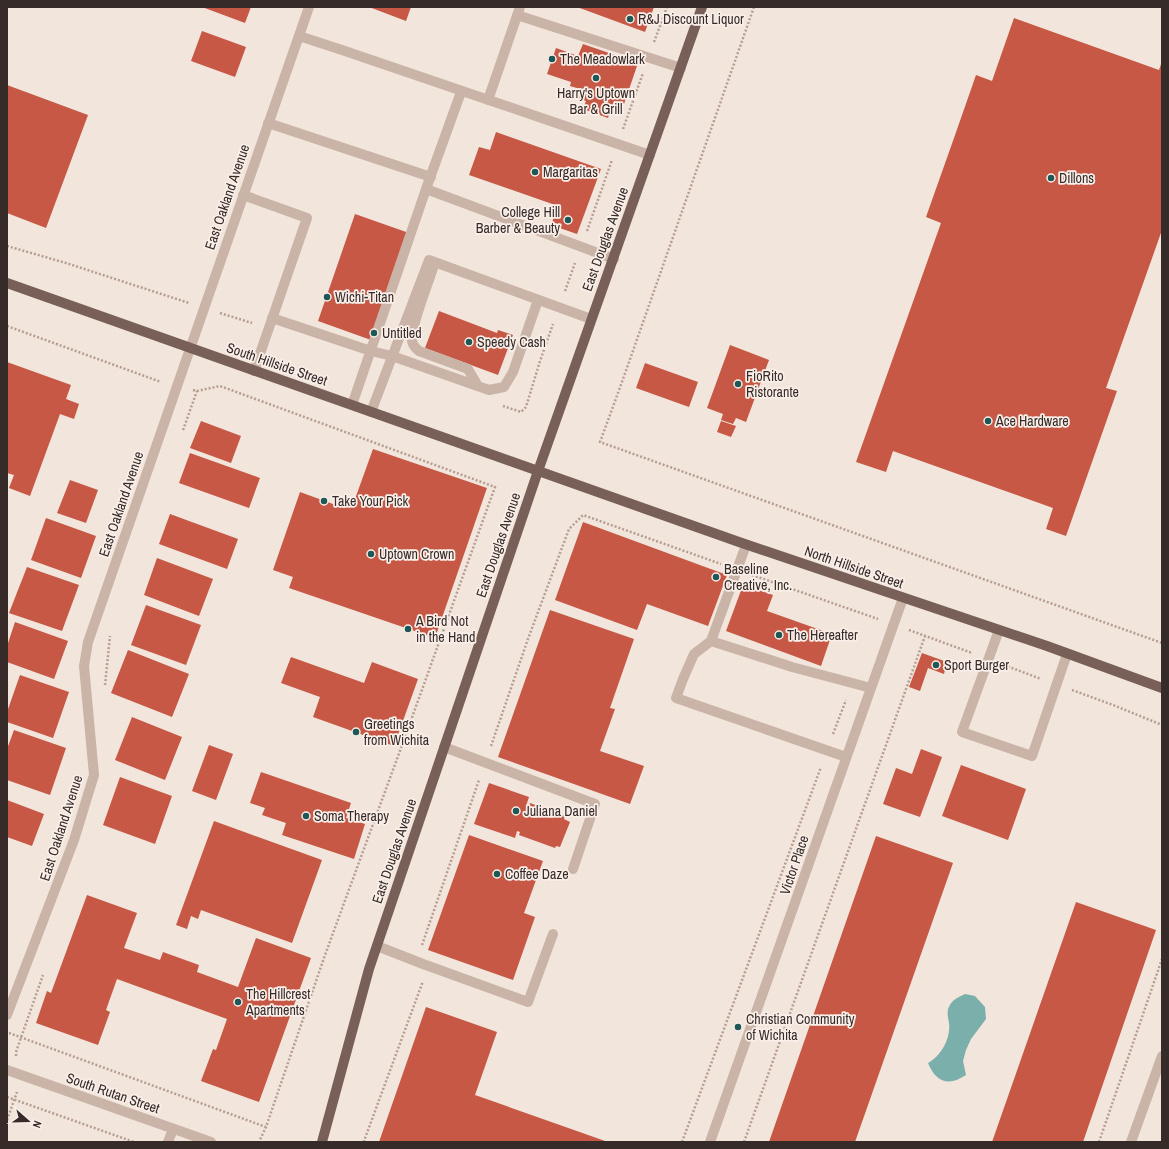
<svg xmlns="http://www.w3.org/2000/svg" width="1169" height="1149" font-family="'Archivo Narrow',sans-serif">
  <rect width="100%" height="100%" fill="#f2e5db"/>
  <!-- water -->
  <path fill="#7aafac" d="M 965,994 L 975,996 L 985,1007 L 986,1019 L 971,1039 L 966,1050 L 963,1061 L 966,1075 C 948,1087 936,1082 928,1063 C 941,1056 951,1038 949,1023 C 948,1017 946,1011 950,1005 C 953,999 959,997 965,994 Z"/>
  <!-- building -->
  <path fill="#c65845" d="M 202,7 L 251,7 L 245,23 Z
    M 369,7 L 411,7 L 406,21 Z
    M 577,7 L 654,7 L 645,32 Z
    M 1014,18 L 1159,70 L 1162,61 L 1162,230 L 1106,388 L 1117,391 L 1066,536 L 1046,529 L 1053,508 L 893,451 L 886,472 L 856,462 L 941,223 L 926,217 L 954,138 L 976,75 L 992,81 Z
    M 202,31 L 246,47 L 235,77 L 191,61 Z
    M 583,44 L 638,63 L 624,104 L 614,101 L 608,118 L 583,109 L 586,101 L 578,98 L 580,89 L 570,86 L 571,82 L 547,74 L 556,48 L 578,56 Z
    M 7,85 L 88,115 L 46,228 L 7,213 Z
    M 496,132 L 601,169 L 577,234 L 551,225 L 558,206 L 469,175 L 479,147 L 490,150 Z
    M 355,214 L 409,233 L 371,340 L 318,321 Z
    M 439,311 L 497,333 L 498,330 L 513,335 L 498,375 L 425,348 Z
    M 730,345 L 769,360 L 746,422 L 736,418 L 733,424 L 721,420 L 723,414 L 707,408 Z
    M 7,362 L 71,385 L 66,399 L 79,404 L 74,419 L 60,414 L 30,496 L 9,488 L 14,475 L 7,473 Z
    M 645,363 L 698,382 L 689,407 L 636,388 Z
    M 201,421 L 241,436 L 231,463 L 190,448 Z
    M 721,421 L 736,426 L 731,437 L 717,432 Z
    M 373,449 L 487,488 L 435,638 L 289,588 L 293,577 L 273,570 L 300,492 L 344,508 L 355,499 Z
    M 190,453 L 260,478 L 249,508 L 179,483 Z
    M 70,480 L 98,490 L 86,523 L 57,513 Z
    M 170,514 L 238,539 L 227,569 L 159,544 Z
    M 46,518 L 96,536 L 81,578 L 31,560 Z
    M 583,522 L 727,575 L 708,626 L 647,604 L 637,630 L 555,600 Z
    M 157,558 L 213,579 L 199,616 L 144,595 Z
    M 27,567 L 79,585 L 62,631 L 9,613 Z
    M 743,585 L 773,595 L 767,611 L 832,634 L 821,666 L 726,631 Z
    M 146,605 L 201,625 L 186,665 L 131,645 Z
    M 550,610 L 634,639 L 610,708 L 615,709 L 600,751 L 644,766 L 630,804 L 498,757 Z
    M 15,622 L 68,641 L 54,679 L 7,662 L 7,646 Z
    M 128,650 L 189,674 L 172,717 L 111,693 Z
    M 922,653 L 947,662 L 944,674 L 928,668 L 920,691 L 909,687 Z
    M 291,657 L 364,683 L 372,662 L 418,679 L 394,746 L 313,717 L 320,697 L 281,683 Z
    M 20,675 L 69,692 L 53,738 L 7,722 L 7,712 Z
    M 132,717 L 182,737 L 165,780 L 115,760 Z
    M 14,730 L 66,748 L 50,795 L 7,780 L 7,749 Z
    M 209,745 L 233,754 L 216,800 L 192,791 Z
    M 921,749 L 942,757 L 920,817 L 883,804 L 896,768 L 912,774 Z
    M 961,765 L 1026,789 L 1008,840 L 942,816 Z
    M 261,772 L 351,803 L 346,818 L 365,824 L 354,859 L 282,835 L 286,823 L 262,815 L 265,808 L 250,803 Z
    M 120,777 L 172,796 L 155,844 L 103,825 Z
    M 489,783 L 529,797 L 526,806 L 529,807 L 530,803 L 565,816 L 564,819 L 570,822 L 560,847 L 556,846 L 555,848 L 519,835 L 520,832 L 517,831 L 515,838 L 474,824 Z
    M 7,800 L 44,814 L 32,846 L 7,837 Z
    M 214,821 L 322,860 L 292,943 L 201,910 L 198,919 L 191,916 L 187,929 L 176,925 Z
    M 469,835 L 543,861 L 524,913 L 535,917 L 513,980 L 428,950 Z
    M 876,836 L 953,863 L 855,1142 L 769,1142 Z
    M 87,895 L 137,913 L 124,948 L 160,960 L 163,952 L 199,965 L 197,972 L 238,987 L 256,938 L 311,958 L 259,1102 L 201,1081 L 213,1049 L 216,1050 L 227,1019 L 117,979 L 106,1010 L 110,1012 L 98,1045 L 36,1023 L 47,991 L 51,993 Z
    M 1076,902 L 1156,930 L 1083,1142 L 992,1142 Z
    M 426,1007 L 497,1032 L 475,1095 L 608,1142 L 379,1142 Z"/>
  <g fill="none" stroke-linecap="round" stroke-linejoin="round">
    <!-- path -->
    <path stroke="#b69d91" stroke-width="2.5" stroke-dasharray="2 2" stroke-linecap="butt" d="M 754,7 L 622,382 L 600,442 L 1162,643
      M 654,42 L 667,7
      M 623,129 L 643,73
      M 587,231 L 612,160
      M 7,246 L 66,263 L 189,303
      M 565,291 L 575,263
      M 220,313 L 252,323
      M 7,326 L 161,382
      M 193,390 L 197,391 L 220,386 L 495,487 L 401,748 L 325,955 L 266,1127 L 259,1142
      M 503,406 L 521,412 L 526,407 L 540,361 L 553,324
      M 183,430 L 197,391
      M 752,575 L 878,619
      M 909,630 L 972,653
      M 1004,665 L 1041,679
      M 105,685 L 110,636
      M 1072,690 L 1113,705 L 1162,725
      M 833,734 L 846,700
      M 491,746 L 528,639 L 569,529 L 583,515 L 721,564
      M 422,945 L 479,780
      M 9,1033 L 266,1127
      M 16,1056 L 16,1052 L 43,975
      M 7,1097 L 134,1142
      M 7,1120 L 17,1092
      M 365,1142 L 364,1141 L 423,981
      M 682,1142 L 821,767
      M 744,1142 L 925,636
      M 1099,1142 L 1162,959"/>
    <!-- minor -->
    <path stroke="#cab4a7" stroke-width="10" d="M 517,15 L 681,68
      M 299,36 L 342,50 L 650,155
      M 461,92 L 426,189 L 614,259
      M 488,100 L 520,7
      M 268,123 L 431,177
      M 243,195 L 307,218 L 254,371
      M 435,262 C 430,279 410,327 412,341 C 413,346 415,348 419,351 L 468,369 L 478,386
      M 272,318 L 371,351 L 392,356 L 489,390 L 504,387 L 513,372 L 538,300
      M 352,405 L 426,189
      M 371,412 L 429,260 L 591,319
      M 746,545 L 711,641 L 792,667 L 871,688
      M 999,630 L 962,732 L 1032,756 L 1067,654
      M 711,641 L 694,654 L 683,679 L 676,698 L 846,757
      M 444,747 L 595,804 L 573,869
      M 377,946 L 423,964 L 528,1002 L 553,934
      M 7,1015 L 74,840 L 94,775 L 84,666 L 88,642 L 309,7
      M 7,1070 L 211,1142
      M 168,1142 L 173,1129
      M 710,1142 L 903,598
      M 1131,1142 L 1162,1056"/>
    <!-- major -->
    <path stroke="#786059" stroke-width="10" d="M 7,283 L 739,542 L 1047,646 L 1162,688
      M 322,1142 L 369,969 L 538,471 L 702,7"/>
  </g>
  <!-- markers -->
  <g fill="#1d5856" stroke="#f9efe8" stroke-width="1.5">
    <circle cx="630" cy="19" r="4"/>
    <circle cx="552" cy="59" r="4"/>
    <circle cx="596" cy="78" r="4"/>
    <circle cx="535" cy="172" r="4"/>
    <circle cx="1051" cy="178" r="4"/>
    <circle cx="568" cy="220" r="4"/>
    <circle cx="327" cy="297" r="4"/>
    <circle cx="374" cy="333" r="4"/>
    <circle cx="469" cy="342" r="4"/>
    <circle cx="738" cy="384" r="4"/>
    <circle cx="988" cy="421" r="4"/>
    <circle cx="324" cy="501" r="4"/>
    <circle cx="371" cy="554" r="4"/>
    <circle cx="716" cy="577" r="4"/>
    <circle cx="408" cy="629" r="4"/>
    <circle cx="779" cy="635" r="4"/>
    <circle cx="936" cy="665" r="4"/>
    <circle cx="356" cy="732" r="4"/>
    <circle cx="516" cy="811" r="4"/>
    <circle cx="306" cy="816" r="4"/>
    <circle cx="497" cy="874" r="4"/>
    <circle cx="238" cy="1002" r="4"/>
    <circle cx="738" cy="1027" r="4"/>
  </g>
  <g text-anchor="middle" stroke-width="3.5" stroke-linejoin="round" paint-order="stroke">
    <!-- poi labels -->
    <g font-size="14" fill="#362b28" stroke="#f9efe8" text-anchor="start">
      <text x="638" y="24">R&amp;J Discount Liquor</text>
      <text x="560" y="64">The Meadowlark</text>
      <text x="596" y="98" text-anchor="middle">Harry's Uptown<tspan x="596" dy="16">Bar &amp; Grill</tspan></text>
      <text x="543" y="177">Margaritas</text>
      <text x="1059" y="183">Dillons</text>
      <text x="560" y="217" text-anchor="end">College Hill<tspan x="560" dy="16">Barber &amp; Beauty</tspan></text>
      <text x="335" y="302">Wichi-Titan</text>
      <text x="382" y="338">Untitled</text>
      <text x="477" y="347">Speedy Cash</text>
      <text x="746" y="381">FioRito<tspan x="746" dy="16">Ristorante</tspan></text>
      <text x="996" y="426">Ace Hardware</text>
      <text x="332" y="506">Take Your Pick</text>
      <text x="379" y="559">Uptown Crown</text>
      <text x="724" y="574">Baseline<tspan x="724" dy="16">Creative, Inc.</tspan></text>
      <text x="416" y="626">A Bird Not<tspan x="416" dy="16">in the Hand</tspan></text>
      <text x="787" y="640">The Hereafter</text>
      <text x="944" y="670">Sport Burger</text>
      <text x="364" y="729">Greetings<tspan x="364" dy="16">from Wichita</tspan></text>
      <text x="524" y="816">Juliana Daniel</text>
      <text x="314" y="821">Soma Therapy</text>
      <text x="505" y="879">Coffee Daze</text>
      <text x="246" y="999">The Hillcrest<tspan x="246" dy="16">Apartments</tspan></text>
      <text x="746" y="1024">Christian Community<tspan x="746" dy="16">of Wichita</tspan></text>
    </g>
    <!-- street labels -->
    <g font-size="14" fill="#362b28" stroke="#f9efe8">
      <text transform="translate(227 197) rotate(-71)" y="5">East Oakland Avenue</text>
      <text transform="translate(605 239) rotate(-70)" y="5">East Douglas Avenue</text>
      <text transform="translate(277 364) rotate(19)" y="5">South Hillside Street</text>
      <text transform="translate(121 504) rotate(-71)" y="5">East Oakland Avenue</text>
      <text transform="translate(498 545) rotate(-71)" y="5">East Douglas Avenue</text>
      <text transform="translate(854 567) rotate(19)" y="5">North Hillside Street</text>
      <text transform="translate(61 828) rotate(-72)" y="5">East Oakland Avenue</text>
      <text transform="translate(394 851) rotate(-71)" y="5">East Douglas Avenue</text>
      <text transform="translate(794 865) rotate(-71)" y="5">Victor Place</text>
      <text transform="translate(113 1093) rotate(19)" y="5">South Rutan Street</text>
    </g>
  </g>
  <!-- border -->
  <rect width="1169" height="1149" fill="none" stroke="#362b28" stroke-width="16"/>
  <!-- north arrow -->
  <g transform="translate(28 1121) rotate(110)" stroke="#f9efe8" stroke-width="3" paint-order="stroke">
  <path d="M0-3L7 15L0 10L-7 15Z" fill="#362b28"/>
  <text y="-6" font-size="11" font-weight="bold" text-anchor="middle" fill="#362b28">N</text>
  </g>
</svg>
